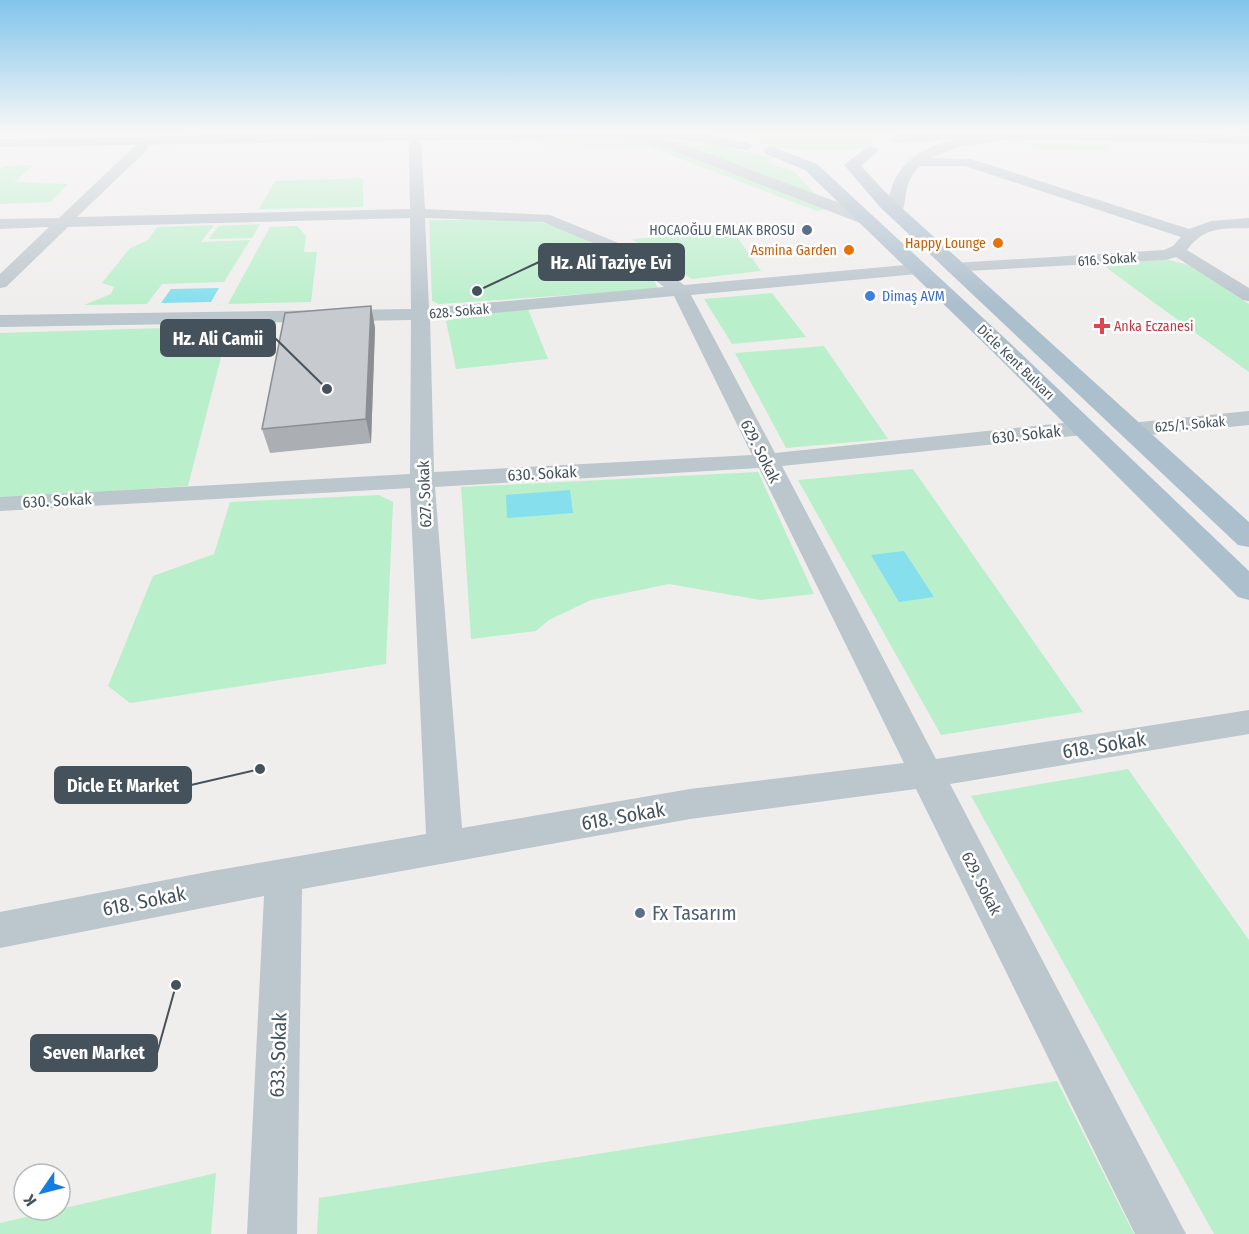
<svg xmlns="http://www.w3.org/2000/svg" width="1249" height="1234" font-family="'Fira Sans Condensed',sans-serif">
  <rect width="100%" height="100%" fill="#f0eded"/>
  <!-- green -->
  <path fill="#baefcb" d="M 730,132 L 885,132 C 872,164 754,150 730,132 Z
    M 637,135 L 696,141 L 773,158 L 767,162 L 795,172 L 814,193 L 809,194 Z
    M 616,137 L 661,144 L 828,209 L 817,211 L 650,147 L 541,145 L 544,139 Z
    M 1023,142 L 1109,145 L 1102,151 L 1039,149 Z
    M 34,165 L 14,182 L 68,184 L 51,202 L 0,204 L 0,169 L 5,166 Z
    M 363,178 L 363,207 L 259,209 L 275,181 Z
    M 429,220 C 462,221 498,217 531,221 C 577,226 618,258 655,282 L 658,289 L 439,304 L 432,301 Z
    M 260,224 L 252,238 L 209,239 L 218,226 Z
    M 214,225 L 201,242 L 250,240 L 224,282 L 162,284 L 147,304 L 84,305 L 111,294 L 114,287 L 102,283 L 130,248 L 148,240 L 157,227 Z
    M 297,226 L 306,236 L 304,252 L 317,252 L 311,302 L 228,304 L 270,227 Z
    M 733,231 L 761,271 L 692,279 L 632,239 Z
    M 1169,260 L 1189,265 L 1249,304 L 1249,372 L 1100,263 Z
    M 772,293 L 806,337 L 732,344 L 704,299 Z
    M 528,309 L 548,359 L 456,369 L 446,321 L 471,315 Z
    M 229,326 L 188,486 L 0,498 L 0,333 Z
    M 824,346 L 888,439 L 786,448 L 735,353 Z
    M 913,469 L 1083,712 L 941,735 L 798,480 Z
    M 758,472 L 814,594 L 760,600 L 669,584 L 591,600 L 549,620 L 536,631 L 471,639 L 461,487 Z
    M 379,495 L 393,502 L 386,664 L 130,703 L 108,686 L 153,576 L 214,554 L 230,502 Z
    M 1128,769 L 1249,940 L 1249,1234 L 1214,1234 L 971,796 Z
    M 1057,1081 L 1134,1234 L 317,1234 L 319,1198 Z
    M 216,1173 L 211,1234 L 0,1234 L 0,1223 Z"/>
  <!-- water -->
  <path fill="#86dfed" d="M 219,288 L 211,302 L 161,303 L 171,289 Z
    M 570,490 L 573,513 L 507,518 L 506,495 Z
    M 904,551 L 934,597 L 899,602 L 871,555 Z"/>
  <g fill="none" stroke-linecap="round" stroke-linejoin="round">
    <!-- minor -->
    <path fill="#bbc6cd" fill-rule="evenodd" d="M 1004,132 L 1013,132 L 1016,135 L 1010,139 L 955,148 L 931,158 L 971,159 L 1189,229 L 1211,221 L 1249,218 L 1249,228 C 1221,229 1205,226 1187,250 L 1249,288 L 1249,301 L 1243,300 L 1176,257 L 1166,260 L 948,272 L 946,268 L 954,263 L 1164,250 L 1173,246 L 1181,237 L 965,166 L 920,166 C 900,187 910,198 900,216 L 890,216 L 887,213 C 888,206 888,197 891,190 C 905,142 962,137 1004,132 Z
      M 415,138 L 421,142 L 425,209 L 550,215 L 638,251 L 684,285 L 917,264 L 923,265 L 925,269 L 923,273 L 917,274 L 691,295 L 775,453 L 1083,421 L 1091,423 L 1094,428 L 1091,433 L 1083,435 L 782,466 L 936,759 L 1249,710 L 1249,734 L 950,784 L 1186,1234 L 1135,1234 L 916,789 L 690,819 L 302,889 L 297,1234 L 247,1234 L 264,896 L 0,948 L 0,912 L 212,871 L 426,834 L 410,488 L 0,511 L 0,497 L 410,474 L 411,320 L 0,327 L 0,315 L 411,309 L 410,218 L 68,227 L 6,287 L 0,288 L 0,274 L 49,227 L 0,229 L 0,219 L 59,218 L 137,144 L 147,144 L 148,147 L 147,150 L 77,217 L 410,209 L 409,142 ZM 425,218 L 543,222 L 626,257 L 664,287 L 429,308 ZM 674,296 L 752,455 L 434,472 L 430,319 ZM 759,468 L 904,763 L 690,789 L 462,828 L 435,487 Z
      M 1249,411 L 1249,425 L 1130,437 L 1122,435 L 1119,430 L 1122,425 L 1130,423 Z"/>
    <!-- tertiary -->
    <path fill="#bbc6cd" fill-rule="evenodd" d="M 590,132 L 638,133 L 682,144 L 872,215 L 875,219 L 872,223 L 860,223 L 672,150 L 638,141 L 596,138 L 591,137 Z"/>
    <!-- primary -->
    <path fill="#acbfcd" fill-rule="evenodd" d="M 418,132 L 687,132 L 747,142 L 754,146 L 747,150 L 678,139 L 631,137 L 0,147 L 0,139 Z
      M 941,132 L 1249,136 L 1249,144 L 981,138 L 896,143 L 889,139 L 896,135 Z
      M 771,146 L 817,164 L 1010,343 L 1249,571 L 1249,600 L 1238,597 L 994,353 L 805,170 L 766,154 L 763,151 L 766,148 Z
      M 872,146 L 879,150 L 861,166 L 892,199 L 1249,522 L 1249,547 L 1238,545 L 880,207 L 844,165 L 867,147 Z"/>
  </g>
  <!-- wall -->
  <path fill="#abafb3" d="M 371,306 L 375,328 L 371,443 L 270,453 L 262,429 Z"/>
  <!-- shaded-wall -->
  <path fill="#8b8e92" d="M 371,306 L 375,328 L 371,443 L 366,419 Z"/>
  <!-- building -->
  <path fill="#c7cbd0" stroke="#8b8e92" stroke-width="1.5" d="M 371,306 L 366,419 L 262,429 L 285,313 Z"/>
  <!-- sky -->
  <linearGradient id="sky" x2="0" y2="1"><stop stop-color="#81c5ea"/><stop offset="0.43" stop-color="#f8f7f7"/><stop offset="1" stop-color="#f8f7f7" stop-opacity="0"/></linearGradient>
  <rect width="1249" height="305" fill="url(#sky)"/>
  <!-- markers -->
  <g fill="#5c6f8a" stroke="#fff" stroke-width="2">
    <circle cx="807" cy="230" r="6"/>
    <circle cx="640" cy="913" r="6"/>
  </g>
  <g fill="#e8710a" stroke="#fff" stroke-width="2">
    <circle cx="998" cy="243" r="6"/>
    <circle cx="849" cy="250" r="6"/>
  </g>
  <circle fill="#3f7fe0" stroke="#fff" stroke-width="2" cx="870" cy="296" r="6"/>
  <path fill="#e0444e" stroke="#fff" stroke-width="2" d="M1099 317h6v6h6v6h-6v6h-6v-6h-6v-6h6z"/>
  <g text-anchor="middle" stroke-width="5" stroke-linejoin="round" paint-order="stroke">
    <!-- far-service labels -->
    <g font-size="14" fill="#4e5e75" stroke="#fff" text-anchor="end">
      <text x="795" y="235">HOCAOĞLU EMLAK BROSU</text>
    </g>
    <!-- far-food labels -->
    <g font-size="14" fill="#c56008" stroke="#fff" text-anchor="end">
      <text x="986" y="248">Happy Lounge</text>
      <text x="837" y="255">Asmina Garden</text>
    </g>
    <!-- far-street labels -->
    <g font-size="14" fill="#45525b" stroke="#fff">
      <text transform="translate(1107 259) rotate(-4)" y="5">616. Sokak</text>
      <text transform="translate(459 311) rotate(-5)" y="5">628. Sokak</text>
      <text transform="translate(1016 362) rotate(44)" y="5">Dicle Kent Bulvarı</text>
      <text transform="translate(1190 424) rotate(-5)" y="5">625/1. Sokak</text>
    </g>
    <!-- far-shop labels -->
    <g font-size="14" fill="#366cbe" stroke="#fff" text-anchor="start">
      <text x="882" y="301">Dimaş AVM</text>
    </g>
    <!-- far-health labels -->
    <g font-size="14" fill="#be3a42" stroke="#fff" text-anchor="start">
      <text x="1114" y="331">Anka Eczanesi</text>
    </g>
    <!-- street labels -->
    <g font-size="16" fill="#45525b" stroke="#fff">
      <text transform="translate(1026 434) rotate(-6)" y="6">630. Sokak</text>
      <text transform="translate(761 451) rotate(63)" y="6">629. Sokak</text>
      <text transform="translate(542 473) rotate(-3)" y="6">630. Sokak</text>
      <text transform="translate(424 494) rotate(-92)" y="6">627. Sokak</text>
      <text transform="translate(57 500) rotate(-3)" y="6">630. Sokak</text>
      <text transform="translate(982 883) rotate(63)" y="6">629. Sokak</text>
    </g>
    <!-- near-street labels -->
    <g font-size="20" fill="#45525b" stroke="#fff">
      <text transform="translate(1104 745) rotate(-9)" y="7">618. Sokak</text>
      <text transform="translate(623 816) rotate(-10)" y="7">618. Sokak</text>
      <text transform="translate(144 901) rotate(-11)" y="7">618. Sokak</text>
      <text transform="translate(278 1055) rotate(-88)" y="7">633. Sokak</text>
    </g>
    <!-- near-service labels -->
    <g font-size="20" fill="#4e5e75" stroke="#fff" text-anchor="start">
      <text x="652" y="920">Fx Tasarım</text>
    </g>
  </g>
  <!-- callouts -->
  <path fill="none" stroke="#45525b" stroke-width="2" d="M477 291L539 262M327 389L275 338M260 769L191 785M176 985L157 1053"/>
  <g fill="#45525b" stroke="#fff" stroke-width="2">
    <circle cx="477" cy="291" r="6"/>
    <circle cx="327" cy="389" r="6"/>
    <circle cx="260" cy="769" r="6"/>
    <circle cx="176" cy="985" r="6"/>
  </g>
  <g fill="#45525b" stroke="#45525b" stroke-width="2">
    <rect x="539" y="244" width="145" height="36" rx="6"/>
    <rect x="161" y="320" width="114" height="36" rx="6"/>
    <rect x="55" y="767" width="136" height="36" rx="6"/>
    <rect x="31" y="1035" width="126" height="36" rx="6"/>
  </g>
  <g font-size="18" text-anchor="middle" font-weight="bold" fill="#fff">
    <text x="611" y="269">Hz. Ali Taziye Evi</text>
    <text x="218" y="345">Hz. Ali Camii</text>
    <text x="123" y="792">Dicle Et Market</text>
    <text x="94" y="1059">Seven Market</text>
  </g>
  <!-- north arrow -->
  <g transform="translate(42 1192) rotate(235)"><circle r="28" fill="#ffffff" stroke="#b5babd" stroke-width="1.5"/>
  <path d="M0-4.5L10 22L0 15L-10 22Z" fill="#157de2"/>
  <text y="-9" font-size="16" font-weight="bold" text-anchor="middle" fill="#45525b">K</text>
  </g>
</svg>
